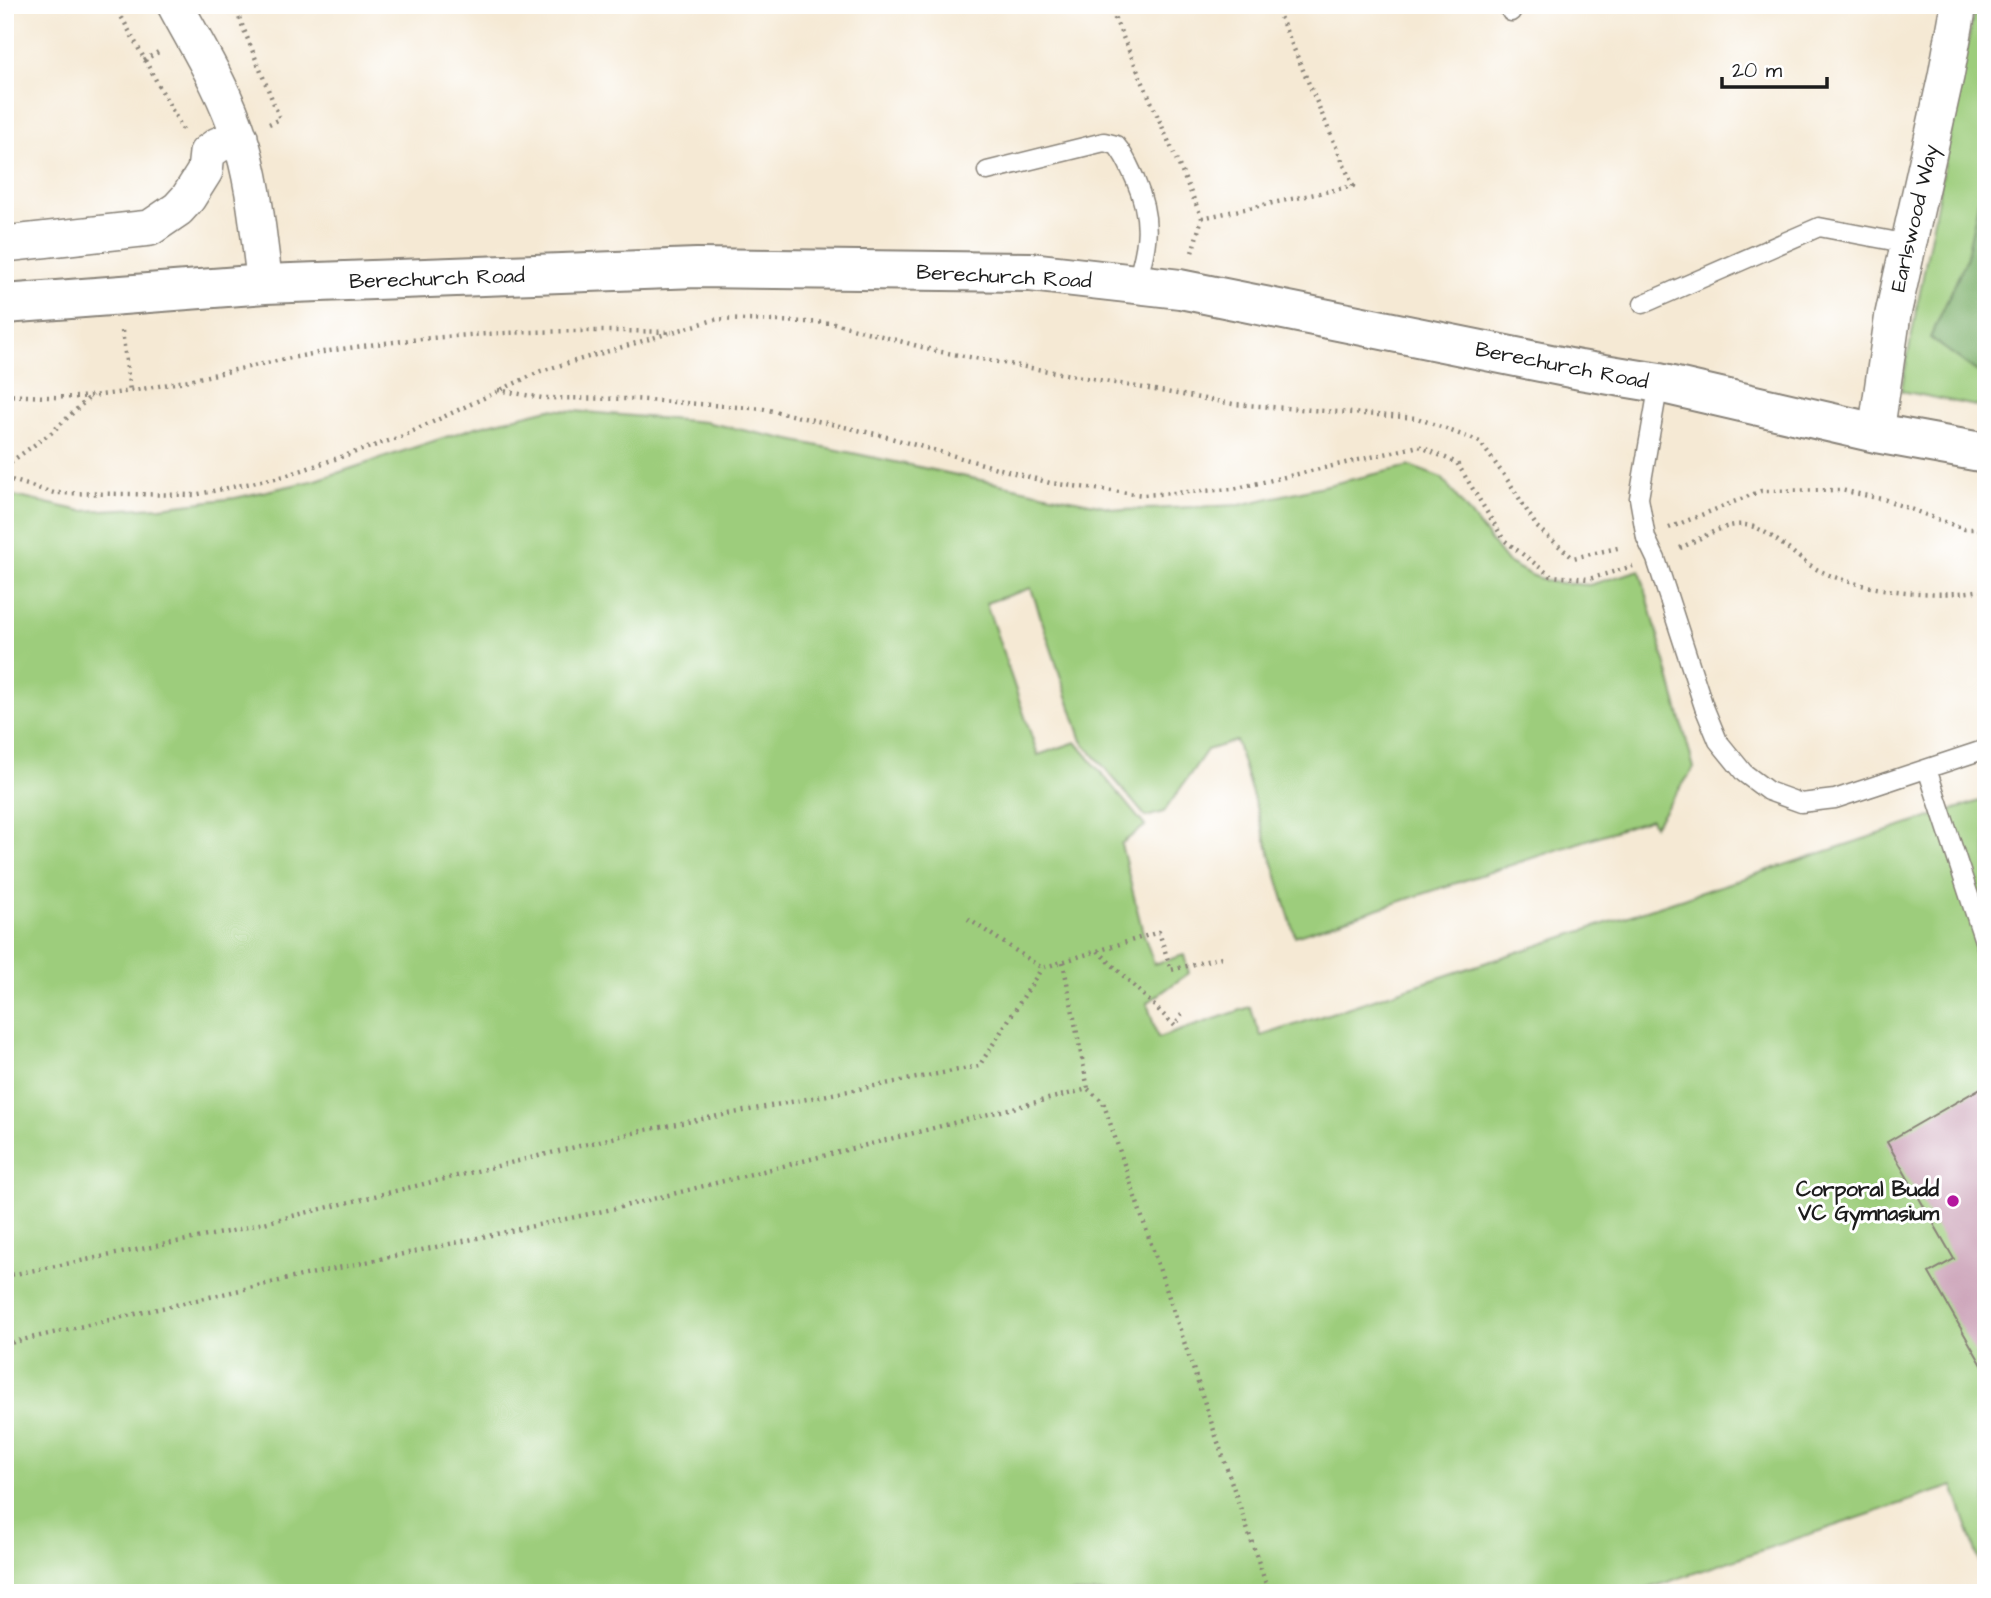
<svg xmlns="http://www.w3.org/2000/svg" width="1991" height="1598" font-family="'Architects Daughter',sans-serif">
  <rect width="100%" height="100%" fill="#fff"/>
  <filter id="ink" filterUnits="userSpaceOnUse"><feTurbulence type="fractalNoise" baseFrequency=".0143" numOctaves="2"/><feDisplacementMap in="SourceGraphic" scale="14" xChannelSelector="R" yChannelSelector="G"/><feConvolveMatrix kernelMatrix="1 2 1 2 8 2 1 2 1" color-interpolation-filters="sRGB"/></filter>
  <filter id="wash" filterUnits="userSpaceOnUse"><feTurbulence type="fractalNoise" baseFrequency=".00686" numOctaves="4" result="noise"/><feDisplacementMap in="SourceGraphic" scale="28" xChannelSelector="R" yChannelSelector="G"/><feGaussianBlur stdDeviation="1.57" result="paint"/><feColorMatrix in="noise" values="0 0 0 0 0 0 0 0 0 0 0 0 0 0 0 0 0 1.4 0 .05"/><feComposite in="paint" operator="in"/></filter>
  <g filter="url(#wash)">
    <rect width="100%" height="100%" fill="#f5e9d4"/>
    <!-- green -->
    <path fill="#9dcd7c" stroke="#5c744c" stroke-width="2" d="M 1975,5 L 1986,5 L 1986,408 L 1901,391 Z
      M 549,409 L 705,422 L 1123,510 L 1240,505 L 1410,466 L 1442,478 L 1507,562 L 1531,575 L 1550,582 L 1589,585 L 1640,570 L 1694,768 L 1654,826 L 1651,819 L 1295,936 L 1236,741 L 1207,750 L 1164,812 L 1146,817 L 1082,741 L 1031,588 L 986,603 L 1038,755 L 1076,742 L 1145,826 L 1121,844 L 1142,929 L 1154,964 L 1184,955 L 1189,973 L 1147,1003 L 1158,1038 L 1250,1007 L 1261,1036 L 1986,799 L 1986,1581 L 1953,1486 L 1635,1593 L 5,1593 L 5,494 L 82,511 L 160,507 L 235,498 L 316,480 L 476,427 Z"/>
    <!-- forest -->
    <path fill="#7eb06c" stroke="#4d6644" stroke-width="2" d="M 1986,165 L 1986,378 L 1930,338 L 1966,260 Z"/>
    <g id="blocks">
      <!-- building -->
      <path fill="#c89cb3" d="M 1986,1085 L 1986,1372 L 1929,1273 L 1954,1259 L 1887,1142 Z"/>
    </g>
  </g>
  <g filter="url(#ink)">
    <use href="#blocks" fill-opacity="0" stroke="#888278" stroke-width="2"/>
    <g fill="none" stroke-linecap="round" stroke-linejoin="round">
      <!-- service casing -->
      <g stroke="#888278" stroke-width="21">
        <path id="service" d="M 1508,5 L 1511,12
          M 987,171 L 1104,142 L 1116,145 C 1125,155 1129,166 1135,179 C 1152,219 1149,243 1136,284
          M 1643,304 L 1819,227 L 1909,244
          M 1659,383 L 1639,498 L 1646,538 L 1656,559 L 1704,707 L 1718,741 L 1744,773 L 1768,791 L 1801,803 L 1835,799 L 1986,749
          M 1927,769 L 1986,947"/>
      </g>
      <!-- minor casing -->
      <g stroke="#888278" stroke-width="38">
        <path id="minor" d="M 175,5 C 198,48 224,89 239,136 C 255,183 258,235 265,284
          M 5,244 L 150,228 L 178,209 L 188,198 L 205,171 L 207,153 L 218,145 L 240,137
          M 1876,433 L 1893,314 L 1946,76 L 1959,5"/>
      </g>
      <!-- tertiary casing -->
      <g stroke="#888278" stroke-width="42">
        <path id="tertiary" d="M 5,304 L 265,284 L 697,268 L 1030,272 L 1180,289 L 1580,370 L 1659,383 L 1876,433 L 1986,453"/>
      </g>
      <!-- path -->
      <path stroke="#888278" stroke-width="4.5" stroke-dasharray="2 5" stroke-linecap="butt" d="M 115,5 L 183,130
        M 234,5 L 280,119 L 269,124
        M 1109,5 L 1202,218 L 1191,256
        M 144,60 L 162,50
        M 1202,218 L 1353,186 L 1275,5
        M 122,331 L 130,391
        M 498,390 L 542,398 L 634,399 L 764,409 L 880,435 L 1050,483 L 1143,495 L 1233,489 L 1419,446 L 1457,463 L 1504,540 L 1551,576 L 1589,579 L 1633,566
        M 5,395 C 30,396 55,398 80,397 C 168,390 254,362 342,349 C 451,332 561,329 672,332
        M 5,466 L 51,433 L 92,395
        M 5,478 L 54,493 L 194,495 L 285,476 L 403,436 L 541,371 L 717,319 L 834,323 L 936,351 L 1233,404 L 1417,418 L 1480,442 L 1511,485 L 1537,527 L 1573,558 L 1622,547
        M 1669,528 L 1761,491 L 1841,490 L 1886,500 L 1964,529 L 1986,529
        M 1680,548 C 1699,540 1725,522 1745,525 C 1767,527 1794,556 1813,567 C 1853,591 1940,600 1986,589
        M 968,919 L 1042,968 L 1159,932 L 1171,970 L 1226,956
        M 1098,951 L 1175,1026 L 1182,1014
        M 1063,962 L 1088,1089
        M 5,1276 L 227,1232 L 645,1130 L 979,1066 L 1042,968
        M 5,1344 L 301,1276 L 617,1208 L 1088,1089 L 1103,1102 L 1269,1593"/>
      <!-- service -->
      <use href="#service" stroke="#fff" stroke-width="18"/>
      <!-- minor -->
      <use href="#minor" stroke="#fff" stroke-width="35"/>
      <!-- tertiary -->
      <use href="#tertiary" stroke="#fff" stroke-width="38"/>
    </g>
  </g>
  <!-- markers -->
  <circle fill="#b5179e" stroke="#fff" stroke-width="2.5" cx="1953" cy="1201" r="7"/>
  <g text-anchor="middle" stroke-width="6" stroke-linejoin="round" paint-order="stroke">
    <!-- street labels -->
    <g font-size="21" fill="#1c1c1c" stroke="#fff">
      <text transform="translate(1914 218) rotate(-77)" y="7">Earlswood Way</text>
      <text transform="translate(1004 276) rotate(3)" y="7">Berechurch Road</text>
      <text transform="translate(437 278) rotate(-2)" y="7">Berechurch Road</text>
      <text transform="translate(1562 365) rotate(11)" y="7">Berechurch Road</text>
    </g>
    <!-- poi labels -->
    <g font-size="21" font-weight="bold" fill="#1c1c1c" stroke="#fff" text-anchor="end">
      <text x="1939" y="1196">Corporal Budd<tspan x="1939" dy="24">VC Gymnasium</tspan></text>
    </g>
  </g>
  <!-- margin -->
  <rect width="1991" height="1598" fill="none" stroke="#fff" stroke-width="28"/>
  <!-- scale -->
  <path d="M1722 77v10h105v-10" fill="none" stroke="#1c1c1c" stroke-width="3.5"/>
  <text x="1732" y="77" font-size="21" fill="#1c1c1c" stroke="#ffffff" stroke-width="5" paint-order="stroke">20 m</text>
</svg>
